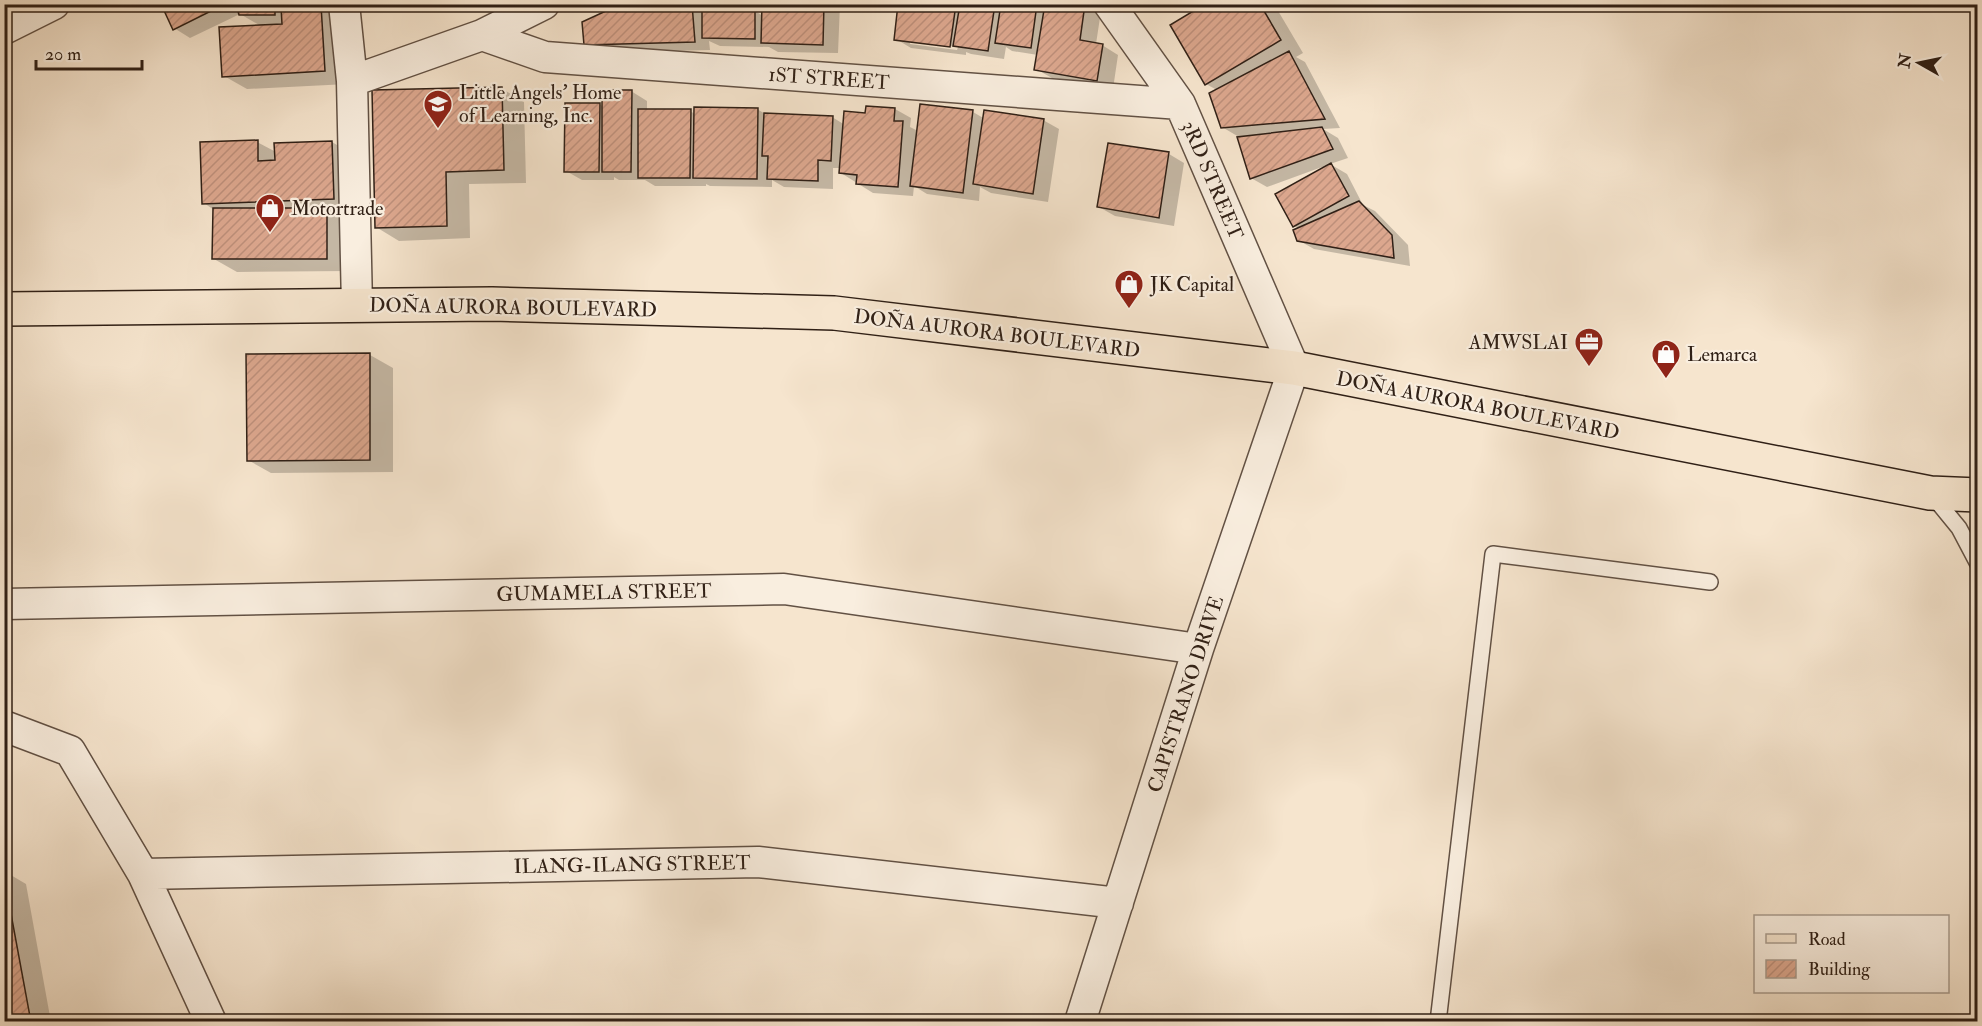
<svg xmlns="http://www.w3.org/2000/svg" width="1982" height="1026" font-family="'IM FELL Double Pica',serif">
  <defs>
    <pattern id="building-hatch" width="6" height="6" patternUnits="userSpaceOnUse" patternTransform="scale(1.5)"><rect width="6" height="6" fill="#dca78e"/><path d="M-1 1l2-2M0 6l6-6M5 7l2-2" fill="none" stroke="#bd8f7a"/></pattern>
  </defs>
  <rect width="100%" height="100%" fill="#f6e5ce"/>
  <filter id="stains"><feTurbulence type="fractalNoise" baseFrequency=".00333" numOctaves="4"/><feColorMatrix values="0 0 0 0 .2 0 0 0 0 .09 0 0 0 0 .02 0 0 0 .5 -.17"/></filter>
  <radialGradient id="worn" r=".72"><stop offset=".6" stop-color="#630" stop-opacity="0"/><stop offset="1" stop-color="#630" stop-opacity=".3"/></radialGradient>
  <!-- shadow -->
  <path fill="#0003" fill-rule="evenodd" d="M 163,4 L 346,4 L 348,8 L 329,11 L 344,20 L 348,84 L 247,89 L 224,76 L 261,26 L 240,14 L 190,38 L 174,28 Z
    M 625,4 L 746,4 L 746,11 L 755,11 L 763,16 L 764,4 L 840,4 L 838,53 L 778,52 L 769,47 L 720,46 L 709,41 L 710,50 L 601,53 L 585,44 Z
    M 900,4 L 1044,4 L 1046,6 L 1047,4 L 1091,4 L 1101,11 L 1096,44 L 1102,45 L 1118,55 L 1113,89 L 1052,78 L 1036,69 L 1038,55 L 1012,51 L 1006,47 L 1004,59 L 971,54 L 966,52 L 966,55 L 911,48 L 896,39 ZM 910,41 L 958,47 L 957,50 L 910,44 Z
    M 1208,4 L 1274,4 L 1303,53 L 1296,57 L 1305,62 L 1340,128 L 1323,129 L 1338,138 L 1348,158 L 1330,164 L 1347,174 L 1363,205 L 1375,211 L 1408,245 L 1410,266 L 1314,249 L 1298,240 L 1300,229 L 1294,226 L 1323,169 L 1322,167 L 1267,187 L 1251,178 L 1239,137 L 1222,127 L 1217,90 L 1206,84 Z
    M 501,88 L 524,102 L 526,183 L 469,184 L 470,238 L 399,241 L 376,227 Z
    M 631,91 L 647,101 L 647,110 L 690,111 L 695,114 L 757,109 L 767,115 L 832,117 L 845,125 L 867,115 L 895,109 L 911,118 L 910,127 L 918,131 L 973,112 L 985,119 L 1043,120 L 1059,129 L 1048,202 L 991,193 L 980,187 L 979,201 L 927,194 L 914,186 L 913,196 L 873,193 L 841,173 L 841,168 L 833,168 L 833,189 L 784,187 L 772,180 L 772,187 L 710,186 L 706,184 L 706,186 L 655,186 L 645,180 L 619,180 L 614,177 L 614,180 L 582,180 L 566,171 L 599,104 L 604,107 Z
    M 257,142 L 276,152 L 332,142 L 355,156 L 357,212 L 332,213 L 349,223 L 350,271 L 237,272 L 214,259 L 214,210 L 204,203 Z
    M 1169,154 L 1184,163 L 1174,226 L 1115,216 L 1099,207 Z
    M 370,355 L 393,368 L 393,472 L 271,473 L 248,460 Z
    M 4,871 L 26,884 L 51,1022 L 4,1022 Z"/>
  <!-- building -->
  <path fill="url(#building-hatch)" stroke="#302016" stroke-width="1.5" d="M 161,4 L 225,4 L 173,30 Z
    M 236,4 L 275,4 L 275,15 L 239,15 Z
    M 621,4 L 692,4 L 695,42 L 584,45 L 582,22 Z
    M 702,4 L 730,4 L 730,10 L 755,10 L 755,39 L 702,38 Z
    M 762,4 L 824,4 L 823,45 L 761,43 Z
    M 898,4 L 956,4 L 950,47 L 894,40 Z
    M 960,4 L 995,4 L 988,51 L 953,46 Z
    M 1001,4 L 1037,4 L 1031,48 L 995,43 Z
    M 1045,4 L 1085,4 L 1080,40 L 1103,44 L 1097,81 L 1034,70 Z
    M 1205,4 L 1260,4 L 1281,40 L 1205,85 L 1170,25 Z
    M 321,5 L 325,71 L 222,77 L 219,27 L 282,24 L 281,7 Z
    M 1289,51 L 1325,119 L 1221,128 L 1209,93 Z
    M 502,87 L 504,170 L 446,172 L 447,226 L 375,228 L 372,90 Z
    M 602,90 L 632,90 L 631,172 L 602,172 Z
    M 565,103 L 600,103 L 599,172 L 564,172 Z
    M 920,104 L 973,110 L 963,193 L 910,186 Z
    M 866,106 L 895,108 L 894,121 L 903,121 L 898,187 L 856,184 L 857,175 L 839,173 L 844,111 L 865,113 Z
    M 694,107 L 758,108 L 757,179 L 693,178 Z
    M 638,109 L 691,109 L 690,178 L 638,178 Z
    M 984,110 L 1044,119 L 1033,194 L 973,184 Z
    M 764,113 L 833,116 L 831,161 L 818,160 L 818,181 L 767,179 L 768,156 L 762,156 Z
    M 1322,127 L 1333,149 L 1250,179 L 1237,137 Z
    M 258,140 L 258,161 L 275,160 L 274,143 L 332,141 L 334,199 L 202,204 L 200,142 Z
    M 1108,143 L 1169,152 L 1159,218 L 1097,207 Z
    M 1331,163 L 1349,196 L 1293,227 L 1275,194 Z
    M 1359,201 L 1392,235 L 1394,258 L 1297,241 L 1293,230 Z
    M 213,208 L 327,208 L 327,259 L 212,259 Z
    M 370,353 L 370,460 L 247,461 L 246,354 Z
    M 4,876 L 31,1022 L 4,1022 Z"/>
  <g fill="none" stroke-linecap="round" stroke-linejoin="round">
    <!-- lane casing -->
    <g stroke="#625144" stroke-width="18">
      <path id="lane" d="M 1932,495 L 1959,528 L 1978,564
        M 1438,1022 L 1493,554 L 1710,582"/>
    </g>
    <!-- street casing -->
    <g stroke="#625144" stroke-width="33">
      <path id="street" d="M 344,4 L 352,81 L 357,306
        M 4,29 L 54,4
        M 482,35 L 545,57 L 1180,104
        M 352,81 L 482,35 L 544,4
        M 4,604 L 784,589 L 1198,649
        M 4,726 L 70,751 L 143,874 L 211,1022
        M 143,874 L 758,862 L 1118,903
        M 1080,1022 L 1198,649 L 1294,368 L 1180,104 L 1109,4"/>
    </g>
    <!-- primary casing -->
    <g stroke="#302016" stroke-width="36">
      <path id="primary" d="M 4,309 L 492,304 L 834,313 L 1294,368 L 1930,493 L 1978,495"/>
    </g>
    <!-- lane -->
    <use href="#lane" stroke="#f9eedf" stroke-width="15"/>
    <!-- street -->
    <use href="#street" stroke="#f9eedf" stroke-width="30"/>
    <!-- primary -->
    <use href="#primary" stroke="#f6e5ce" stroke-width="33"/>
  </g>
  <!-- icons -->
  <defs>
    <g id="school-pin" transform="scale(1.5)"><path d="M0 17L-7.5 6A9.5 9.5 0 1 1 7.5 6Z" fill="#8f2418" stroke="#f9eedf"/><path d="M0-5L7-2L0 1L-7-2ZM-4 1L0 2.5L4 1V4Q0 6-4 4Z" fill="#fff"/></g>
    <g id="shop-pin" transform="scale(1.5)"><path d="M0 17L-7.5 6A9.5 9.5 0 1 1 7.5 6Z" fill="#8f2418" stroke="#f9eedf"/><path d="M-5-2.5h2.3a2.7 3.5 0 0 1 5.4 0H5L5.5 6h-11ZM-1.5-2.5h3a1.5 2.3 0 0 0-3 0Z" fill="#fff"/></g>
    <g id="office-pin" transform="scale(1.5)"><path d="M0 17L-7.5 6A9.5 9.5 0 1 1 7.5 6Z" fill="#8f2418" stroke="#f9eedf"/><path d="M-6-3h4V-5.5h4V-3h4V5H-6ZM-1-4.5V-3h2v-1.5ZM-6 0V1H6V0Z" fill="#fff"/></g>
  </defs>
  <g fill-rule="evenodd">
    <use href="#school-pin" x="438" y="104"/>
    <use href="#shop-pin" x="270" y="208"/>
    <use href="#shop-pin" x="1129" y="284"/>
    <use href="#office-pin" x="1589" y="342"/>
    <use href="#shop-pin" x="1666" y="354"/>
  </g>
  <g text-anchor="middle" stroke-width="4.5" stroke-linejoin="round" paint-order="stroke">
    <!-- street labels -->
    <g font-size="20" fill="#302016" stroke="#f9eedf">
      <text transform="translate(829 78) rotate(4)" y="7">1ST STREET</text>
      <text transform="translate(1213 180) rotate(67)" y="7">3RD STREET</text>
      <text transform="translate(513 307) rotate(1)" y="7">DOÑA AURORA BOULEVARD</text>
      <text transform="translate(997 333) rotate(7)" y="7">DOÑA AURORA BOULEVARD</text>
      <text transform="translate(1478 405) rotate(11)" y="7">DOÑA AURORA BOULEVARD</text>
      <text transform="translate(604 592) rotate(-1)" y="7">GUMAMELA STREET</text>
      <text transform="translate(1185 694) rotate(-72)" y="7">CAPISTRANO DRIVE</text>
      <text transform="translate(632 864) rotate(-1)" y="7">ILANG-ILANG STREET</text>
    </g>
    <!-- poi labels -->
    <g font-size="20" fill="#302016" stroke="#f9eedf" text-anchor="start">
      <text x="459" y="99">Little Angels' Home<tspan x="459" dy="23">of Learning, Inc.</tspan></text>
      <text x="291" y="215">Motortrade</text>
      <text x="1150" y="291">JK Capital</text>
      <text x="1568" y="349" text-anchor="end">AMWSLAI</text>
      <text x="1687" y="361">Lemarca</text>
    </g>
  </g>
  <!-- margin -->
  <rect width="1982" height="1026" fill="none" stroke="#f6e5ce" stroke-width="24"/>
  <rect x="6" y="6" width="1970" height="1014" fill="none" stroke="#302016" stroke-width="3"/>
  <rect x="12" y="12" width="1958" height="1002" fill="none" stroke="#302016" stroke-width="1.5"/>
  <!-- legend -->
  <rect x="1754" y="915" width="195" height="78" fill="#f9eedf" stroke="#a99c8f" stroke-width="1.5"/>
  <rect x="1766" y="934" width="30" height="9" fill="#f6e5ce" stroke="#a99c8f" stroke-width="1.5"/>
  <text x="1808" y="945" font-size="18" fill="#302016">Road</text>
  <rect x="1766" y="960" width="30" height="18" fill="url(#building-hatch)" stroke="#a99c8f" stroke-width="1.5"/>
  <text x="1808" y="975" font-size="18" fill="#302016">Building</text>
  <!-- north arrow -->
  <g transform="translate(1919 63) rotate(279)" stroke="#f9eedf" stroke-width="4.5" paint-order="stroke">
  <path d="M0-4.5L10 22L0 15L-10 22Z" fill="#302016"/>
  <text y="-9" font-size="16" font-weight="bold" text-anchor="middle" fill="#302016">N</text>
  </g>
  <!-- scale -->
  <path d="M36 60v9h106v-9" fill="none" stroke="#302016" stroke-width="3"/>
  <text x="45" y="60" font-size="18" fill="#302016" stroke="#f9eedf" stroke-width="4.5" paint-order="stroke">20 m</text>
  <rect width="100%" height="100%" filter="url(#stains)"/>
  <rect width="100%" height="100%" fill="url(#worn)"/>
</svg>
